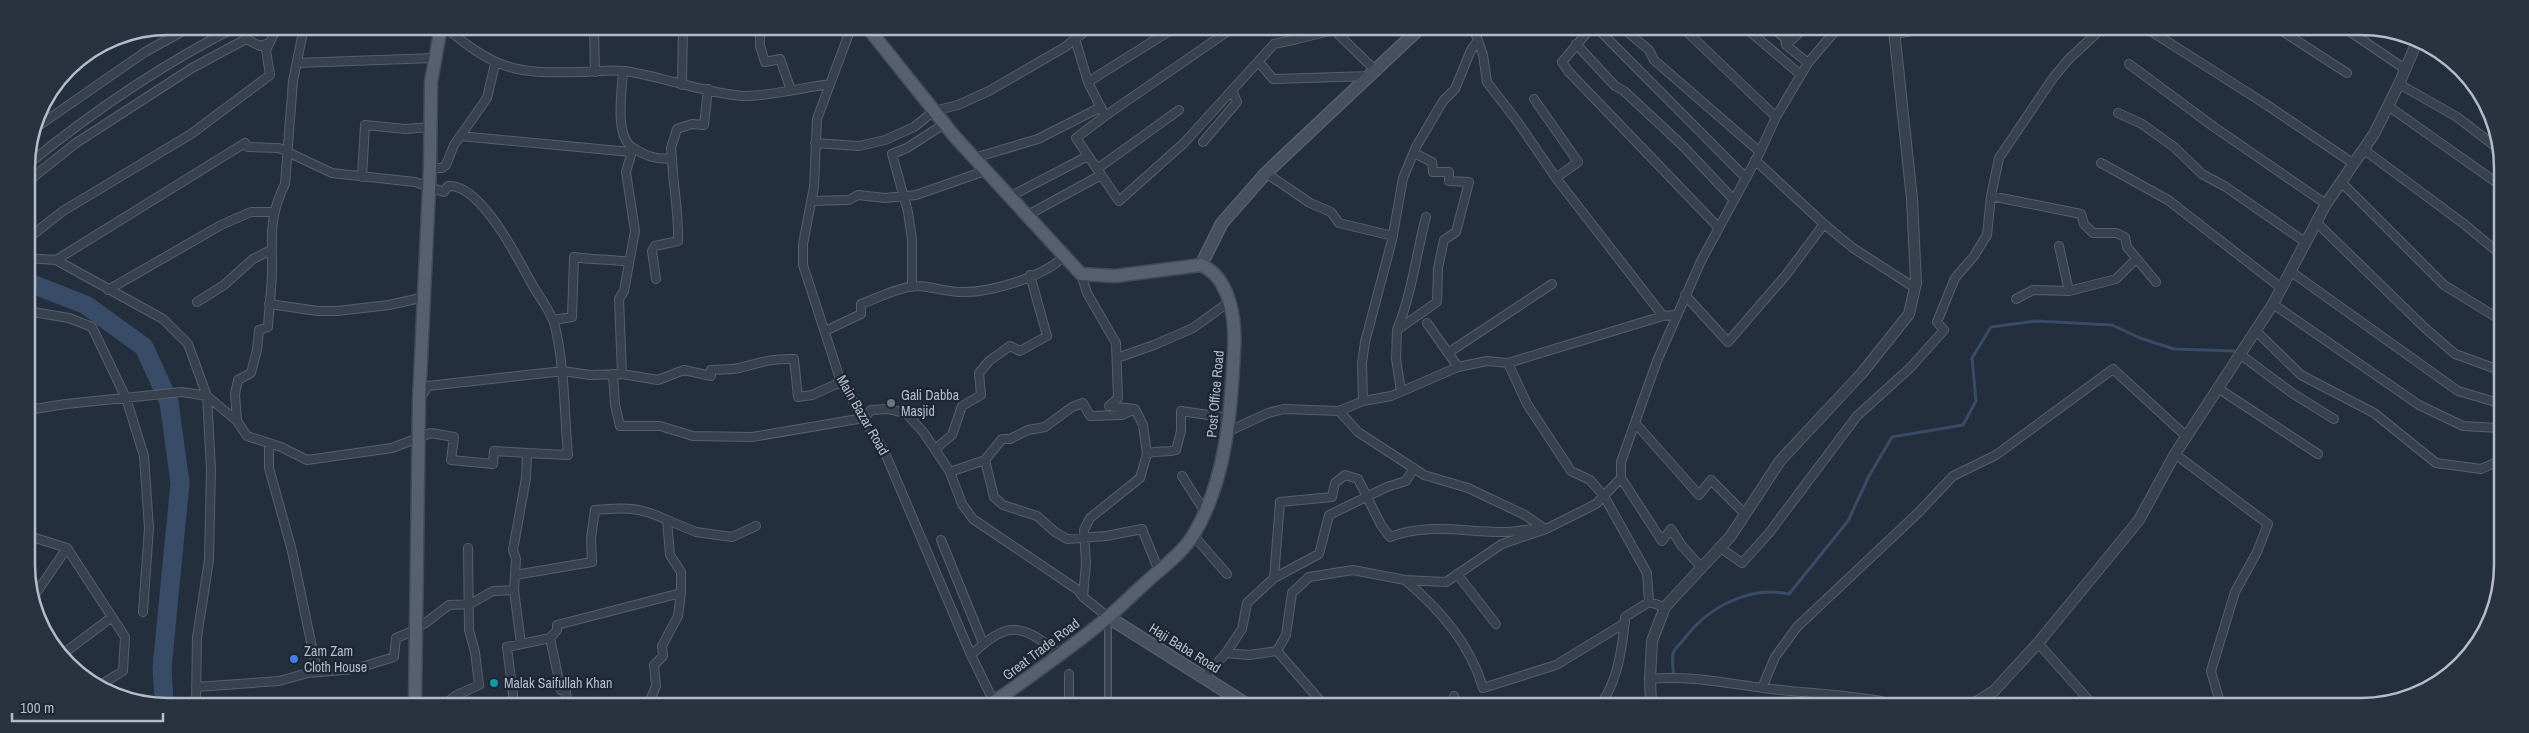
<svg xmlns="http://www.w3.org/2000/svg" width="2529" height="733" font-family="'Archivo Narrow',sans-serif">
  <rect width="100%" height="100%" fill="#242f3e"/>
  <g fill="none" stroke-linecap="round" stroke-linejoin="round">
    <!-- stream -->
    <path stroke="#394c67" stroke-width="3" d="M 1674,676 C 1673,670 1672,660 1673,653 C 1675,648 1682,642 1685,638 C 1708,607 1751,585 1789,594 L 1848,521 L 1869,476 L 1892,437 L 1963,425 L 1976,401 L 1972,358 L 1991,327 L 2036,321 L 2112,325 L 2140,338 L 2174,349 L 2234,351"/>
    <!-- river -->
    <path stroke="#394c67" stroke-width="19" d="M 27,282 L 86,305 L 144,347 L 169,402 L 180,483 L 162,668 L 164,702"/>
    <!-- pedestrian casing -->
    <g stroke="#565f6c" stroke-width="8">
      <path id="pedestrian" d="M 1108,704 L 1108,619"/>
    </g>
    <!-- minor casing -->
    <g stroke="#565f6c" stroke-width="10">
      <path id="minor" d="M 445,27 C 495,69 514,74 579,72 C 594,72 610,69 625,71 C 665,77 703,93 743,96 C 765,97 806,87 830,84
        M 594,27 L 595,72
        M 760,28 L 760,46 L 765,62 L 780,59 L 791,90
        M 851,28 L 817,119 L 814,187 L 803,244 L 803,265 L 841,382 L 885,453 L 971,655 L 994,702
        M 1431,29 L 1434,29
        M 1474,29 L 1483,55 L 1487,82 L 1493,90 L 1517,121 L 1556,178 L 1663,316
        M 1590,29 L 1562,62 L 1568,71 L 1718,227
        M 1598,29 L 1745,177
        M 1630,29 L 1630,34 L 1649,50 L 1654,60 L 1760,152
        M 1684,29 L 1776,117
        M 1748,30 L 1801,75
        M 1775,30 L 1785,38 L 1786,45 L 1808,63
        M 2149,30 L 2267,105 L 2354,164
        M 2282,31 L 2347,73
        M 2349,31 L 2405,69
        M 1895,34 L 1918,30
        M 1075,39 L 1088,82 L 1105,116 L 1076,138 L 1119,201 L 1184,143 L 1274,44 L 1297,39 L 1294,29
        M 1297,39 L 1334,30 L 1376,71
        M 1576,44 L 1615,86 L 1624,91 L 1682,145 L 1733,199
        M 1786,45 L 1802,30
        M 1259,62 L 1273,79 L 1371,76
        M 297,63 L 434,58
        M 2129,64 L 2214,127 L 2326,204
        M 1088,82 L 1174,28
        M 2399,84 L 2457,117 L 2500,150
        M 682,85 L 683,27
        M 1534,99 L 1578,162 L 1556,178
        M 2388,106 L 2500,185
        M 2118,113 L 2142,124 L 2174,147 L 2202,174 L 2226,187 L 2305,242
        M 1105,116 L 1231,29
        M 34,129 L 145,52 L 192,26
        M 460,136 L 631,152
        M 1203,142 L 1237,102 L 1232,90
        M 815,143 L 859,146 L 885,140 L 914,127 L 934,111 L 958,105 L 989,91 L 1065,47 L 1089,28
        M 633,148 C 646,156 657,160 672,158 C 673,186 679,213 678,241 L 655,246 L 652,251 L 656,279
        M 2363,149 L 2464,224 L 2500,254
        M 672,158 L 671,148 L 677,129 L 692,124 L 704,125 L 708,89
        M 974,158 L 1038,139 L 1101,107
        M 2101,163 L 2168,200 L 2280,287
        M 27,165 C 92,112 162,64 238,26
        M 430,168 L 442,168 L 446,165 L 454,145 L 487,98 L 495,64
        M 1097,169 L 1179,110
        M 1266,173 L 1310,203 L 1331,212 L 1339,223 L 1393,236
        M 362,177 L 365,125 L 405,129 L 430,127
        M 27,182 L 76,143 L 192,68 L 246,39 L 260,46 L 269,43
        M 2342,183 L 2444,285 L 2499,319
        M 1991,196 L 2081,214 L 2084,224 L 2093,233 L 2116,233 L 2125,237 L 2127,247 L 2156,282
        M 1009,197 L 1088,156
        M 811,201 L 849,200 L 858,195 L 885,198 L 916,195 L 985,171
        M 1026,216 L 1101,175
        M 2316,222 L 2425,328 L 2455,354 L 2499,370
        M 1824,224 L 1853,248 L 1915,288
        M 27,239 L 63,211 L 191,134 L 270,75 L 266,50 L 274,34 L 274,26
        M 2059,246 L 2069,291
        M 27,258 L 56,260 L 163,319 L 188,344 L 207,396 L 211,469 L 209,560 L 197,637 L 196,702
        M 56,260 L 245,143 L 248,147 L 279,148 L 332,173 L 415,182 L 444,192 L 448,186 C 481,183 519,261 533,286 C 540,298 552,313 555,326 C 565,369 564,411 568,455 L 527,453 L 526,478 L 513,550 L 516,559 L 514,590 L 493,591 L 470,604 L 449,605 L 424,624 L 418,625
        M 2290,271 L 2458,391 L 2499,403
        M 1081,274 L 1087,293 L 1116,343 L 1118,398 L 1109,406 L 1135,409 L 1143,425 L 1147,454 L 1140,478 L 1090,518 L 1084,530 L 1086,563 L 1083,597
        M 912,287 L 912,240 L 908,212 L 892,154 L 907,148 L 944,124
        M 108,290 L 221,225 L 251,212 L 275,212
        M 1685,295 L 1728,342 L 1786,275 L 1824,224 L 1755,160
        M 2016,299 L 2033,290 L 2069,291 L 2116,279 L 2136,259
        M 197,302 L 224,285 L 253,259 L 271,250
        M 269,304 L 318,311 L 337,311 L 389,305 L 425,297
        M 2273,304 L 2419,405 L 2463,426 L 2499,428
        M 27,311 L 69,318 L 92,327 L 126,398 L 144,456 L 149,528 L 143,612
        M 553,320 L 572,317 L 574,257 C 593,260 611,259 629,262
        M 1427,323 L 1458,367
        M 1397,330 C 1412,293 1416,255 1426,217
        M 825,331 L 861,314 L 861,304 C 878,298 899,287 916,286 C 933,286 948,293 965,292 C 992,292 1046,276 1064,256
        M 2256,331 L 2301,375 L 2374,413 L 2436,463 L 2481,469 L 2499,461
        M 1448,353 L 1552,284
        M 2241,355 L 2292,393 L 2334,419
        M 1117,358 L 1154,345 L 1193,328 L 1229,302
        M 1508,363 L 1527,404 L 1571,471 L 1590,480 L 1604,496 L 1647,573 L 1649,602
        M 613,374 L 615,405 L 620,426 L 660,426 L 693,436 L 752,437 L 864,418 L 871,410 L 888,409 L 906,413 L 924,433 L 950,472 L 962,504 L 973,519 L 1078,590 L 1083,597 L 1108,617
        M 622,374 L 619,299 L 624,291 L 635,231 L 626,172 L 633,148 C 614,136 622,92 623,71
        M 2219,389 L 2318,454
        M 1401,391 L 1396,359 L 1397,330 L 1437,302 L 1438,268 L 1444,240 L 1456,232 L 1469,182 L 1449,181 L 1449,172 L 1433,172 L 1432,162 L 1414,153
        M 421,397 L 428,386 L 563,371 L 590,375 L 622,374 L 658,380 L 684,370 L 711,376 L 711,370 C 720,369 730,370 739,368 C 759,363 772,358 794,359 L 798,397 L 812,395 L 841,382
        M 1363,401 L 1362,363 L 1365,342 L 1392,240 L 1403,178 L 1416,147 L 1443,101 L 1455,89 L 1471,50 L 1478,40
        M 28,410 L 66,404 L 182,392 L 207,396 L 237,421 L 247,436 L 281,447 L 307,460 L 392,448 L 431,433 L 454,437 L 451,460 L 493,464 L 494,451 L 527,453
        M 1339,411 L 1358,432 L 1424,475 L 1468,488 L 1525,515 L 1545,529
        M 237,421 L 235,394 L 238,380 L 251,373 L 257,350 L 259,330 L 268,327 C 269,308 272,288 272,268 C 272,235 269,216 285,184 L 293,81 L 304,27
        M 1636,424 L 1699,495 L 1711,480 L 1745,514
        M 1227,432 L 1268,413 L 1284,409 L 1339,411 L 1363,401 L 1391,396 L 1458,367 L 1487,361 L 1508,363 L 1663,316 L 1676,315
        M 269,444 L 269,468 L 292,551 L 317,671
        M 935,449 L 952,435 L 962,406 L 981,395 L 979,373 L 989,361 L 1010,346 L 1020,351 L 1047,336 L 1030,275
        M 1147,454 C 1156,450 1166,453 1176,450 L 1181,431 L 1181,411 L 1229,418
        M 2175,454 L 2268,524 L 2257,552 L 2235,592 L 2211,671 L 2221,706
        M 985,460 L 994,497 L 1003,505 L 1037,516 L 1055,532 L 1067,539 L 1106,536 L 1142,529 L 1159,571
        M 950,472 L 985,460 L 1002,439 L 1010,439 L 1028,430 L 1045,427 L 1072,407 L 1083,403 L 1090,416 L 1122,415 L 1133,410
        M 1182,476 L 1205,512
        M 1193,535 L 1227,574
        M 29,536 L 67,548 L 125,637 L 123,671 L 102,684
        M 941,540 L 983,643
        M 1719,547 L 1742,563 L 1769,533 L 1857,416 L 1911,367 L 1944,330 L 1937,322 L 1955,278 L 1974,256 L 1987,235 L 1991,196 L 1999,158 L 2053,78 L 2069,59 L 2100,30
        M 1701,567 L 1682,546 L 1671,529 L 1662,541 L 1621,478 L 1621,462 L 1657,361 L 1701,261 L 1760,152 L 1776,117 L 1808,63 L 1836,30
        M 1457,574 L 1496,624
        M 515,575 L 592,562 L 591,538 L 595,510 C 624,507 640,507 667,520
        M 1274,578 L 1280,502 L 1332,497 L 1335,483 L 1345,475 L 1358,479 L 1381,525 L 1390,537 C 1428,522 1468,533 1508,532 C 1519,531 1528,529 1539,529
        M 1405,580 C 1439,609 1470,643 1483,688 L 1556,665 L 1625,623
        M 514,590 L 521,644
        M 32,599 L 67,548
        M 550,638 L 561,690 L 566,691 L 567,703
        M 2038,643 L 2094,706
        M 1277,651 L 1323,704
        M 1226,653 L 1242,629 L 1247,603 L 1274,578 L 1319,554 L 1329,515 L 1387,487 L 1406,481 L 1414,468
        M 971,655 C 1008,620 1022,623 1060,655
        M 60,656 L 112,617
        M 1069,674 L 1069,704
        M 1204,678 L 1226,653 L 1249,655 L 1277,651 L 1286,635 L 1292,593 L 1309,577 L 1353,570 L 1405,580 L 1446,582 L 1502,544 L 1546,529 L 1596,504 L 1621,478
        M 1650,679 C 1688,675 1725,683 1763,688 C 1803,693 1842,694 1881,701 L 1883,705
        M 196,687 L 279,681 L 308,673 L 355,669 L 394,657 L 396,638 L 418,629
        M 1762,688 L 1775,657 L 1797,627 L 1919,512 L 1953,476 L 1996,455 L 2113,369 L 2187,437
        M 1454,696 L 1455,705
        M 446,703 L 457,695 L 479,685 L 475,652 L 469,630 L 468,548
        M 514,703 L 507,647 L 550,638 L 557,630 L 557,625 L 681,593
        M 649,703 L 656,686 L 654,665 L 663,656 L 662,646 L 678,616 L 681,593 L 681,572 L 670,555 L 667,520 L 696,532 L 732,537 L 756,526
        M 1600,705 C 1618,682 1623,646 1625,617 L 1649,602 L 1665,607"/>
    </g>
    <!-- tertiary casing -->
    <g stroke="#565f6c" stroke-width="12">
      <path id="tertiary" d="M 1651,705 L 1650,679 L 1652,641 L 1665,607 L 1730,537 L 1780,461 L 1862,373 L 1909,314 L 1916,283 L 1912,199 L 1894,30
        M 1970,706 L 1994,691 L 2038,643 L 2139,520 L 2175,454 L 2273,304 L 2326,204 L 2374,134 L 2399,84 L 2417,42"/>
    </g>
    <!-- secondary casing -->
    <g stroke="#565f6c" stroke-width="14">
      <path id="secondary" d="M 1201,265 L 1222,223 L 1266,173 L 1419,29
        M 1108,617 L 1246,704"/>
    </g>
    <!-- primary casing -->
    <g stroke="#414a57" stroke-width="15">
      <path id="primary" d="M 868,28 L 955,137 L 1081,274 L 1115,276 L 1201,265 C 1231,278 1236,322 1234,351 C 1231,413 1226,480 1194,534 C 1182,554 1160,569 1143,585 C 1131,596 1119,608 1107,618 C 1070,649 1030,676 991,704
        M 415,703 L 419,401 L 430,168 L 431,82 L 441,27"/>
    </g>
    <!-- pedestrian -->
    <use href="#pedestrian" stroke="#38414e" stroke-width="5.5"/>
    <!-- minor -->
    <use href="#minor" stroke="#38414e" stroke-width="8"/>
    <!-- tertiary -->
    <use href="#tertiary" stroke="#38414e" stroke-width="10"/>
    <!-- secondary -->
    <use href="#secondary" stroke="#465061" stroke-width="11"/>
    <!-- primary -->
    <use href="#primary" stroke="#56606e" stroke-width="12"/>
  </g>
  <!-- markers -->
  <circle fill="#6b7280" stroke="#1d2633" stroke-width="2" cx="891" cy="403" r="5"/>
  <circle fill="#3f7fe0" stroke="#1d2633" stroke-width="2" cx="294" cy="659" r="5"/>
  <circle fill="#0f9aa8" stroke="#1d2633" stroke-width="2" cx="494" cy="683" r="5"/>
  <g text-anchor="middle" stroke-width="4.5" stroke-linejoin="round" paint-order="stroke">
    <!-- street labels -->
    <g font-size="14" fill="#b4bcc9" stroke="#1d2633">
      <text transform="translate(1215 394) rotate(-85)" y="5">Post Office Road</text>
      <text transform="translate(863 415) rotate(60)" y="5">Main Bazar Road</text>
      <text transform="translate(1185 648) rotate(32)" y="5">Haji Baba Road</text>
      <text transform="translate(1041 649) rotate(-37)" y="5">Great Trade Road</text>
    </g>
    <!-- poi labels -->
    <g font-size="14" fill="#b4bcc9" stroke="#1d2633" text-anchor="start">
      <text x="901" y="400">Gali Dabba<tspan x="901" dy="16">Masjid</tspan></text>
      <text x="304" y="656">Zam Zam<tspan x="304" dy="16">Cloth House</tspan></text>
      <text x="504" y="688">Malak Saifullah Khan</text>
    </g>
  </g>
  <!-- crop -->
  <path d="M0 0H2529V733H0ZM168 35H2361A133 133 0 0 1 2494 168V565A133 133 0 0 1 2361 698H168A133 133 0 0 1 35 565V168A133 133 0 0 1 168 35Z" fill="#29323f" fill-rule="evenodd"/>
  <path fill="none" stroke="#b4bcc9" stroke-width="2.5" d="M168 35H2361A133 133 0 0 1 2494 168V565A133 133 0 0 1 2361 698H168A133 133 0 0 1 35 565V168A133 133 0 0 1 168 35Z"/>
  <!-- scale -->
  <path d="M12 713v8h151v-8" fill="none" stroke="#b4bcc9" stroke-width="2.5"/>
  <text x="20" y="713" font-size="15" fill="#b4bcc9" stroke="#1d2633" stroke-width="4" paint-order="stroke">100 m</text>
</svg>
